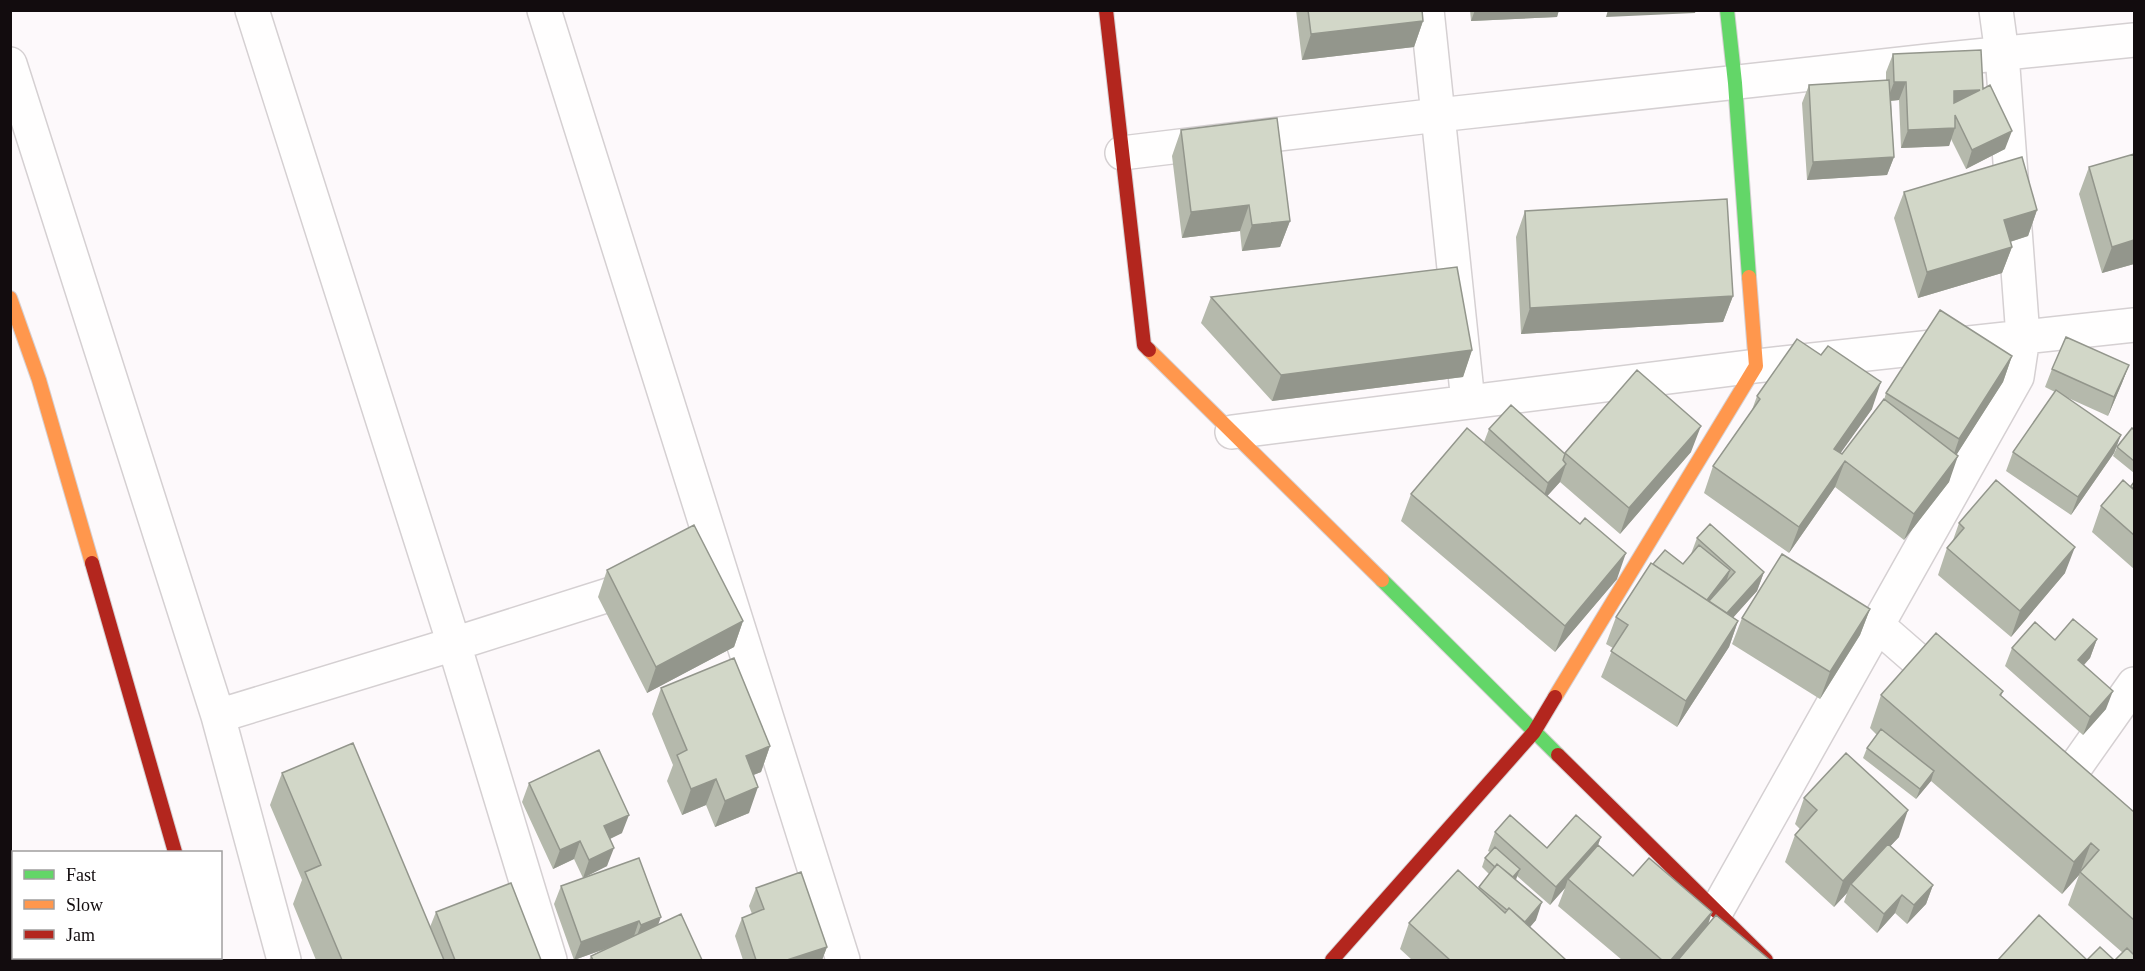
<svg xmlns="http://www.w3.org/2000/svg" width="2145" height="971" font-family="Georgia,serif">
  <rect width="100%" height="100%" fill="#fdf9fb"/>
  <g fill="none" stroke-linecap="round" stroke-linejoin="round">
    <!-- street casing -->
    <g stroke="#d5d0d2" stroke-width="36">
      <path id="street" d="M 252,10 L 454,644 L 550,960
        M 544,10 L 843,960
        M 1427,10 L 1468,402
        M 10,64 L 218,716 L 284,960
        M 1122,153 L 1438,115 L 1928,61 L 2134,40
        M 1232,432 L 1756,366 L 2134,325
        M 1877,625 L 1947,686
        M 218,716 L 454,644 L 640,585
        M 2062,786 L 2134,684
        M 1716,912 L 2017,377 L 2023,337 L 2002,54 L 1996,10"/>
    </g>
    <!-- fast casing -->
    <g stroke="#d5d0d2" stroke-width="16">
      <path id="fast" d="M 1727,10 L 1735,83 L 1749,277
        M 1382,580 L 1558,755
        M 208,958 L 209,960"/>
    </g>
    <!-- slow casing -->
    <g stroke="#d5d0d2" stroke-width="16">
      <path id="slow" d="M 10,298 L 39,380 L 92,563
        M 1149,350 L 1382,580
        M 1555,697 L 1756,366 L 1749,277"/>
    </g>
    <!-- jam casing -->
    <g stroke="#d5d0d2" stroke-width="16">
      <path id="jam" d="M 1106,10 L 1144,345 L 1149,350
        M 92,563 L 175,852
        M 1558,755 L 1766,960
        M 1332,960 L 1534,732 L 1555,697"/>
    </g>
    <!-- street -->
    <use href="#street" stroke="#fffefe" stroke-width="33"/>
    <!-- fast -->
    <use href="#fast" stroke="#63d668" stroke-width="14"/>
    <!-- slow -->
    <use href="#slow" stroke="#ff974d" stroke-width="14"/>
    <!-- jam -->
    <use href="#jam" stroke="#b3261e" stroke-width="14"/>
  </g>
  <!-- wall -->
  <path fill="#b5b9ac" d="M 1296,10 L 1422,10 L 1423,21 L 1414,47 L 1302,60 Z
    M 1470,10 L 1559,10 L 1557,17 L 1471,21 Z
    M 1893,54 L 1983,89 L 2005,149 L 1966,169 L 1951,139 L 1949,146 L 1901,148 L 1899,100 L 1891,101 L 1894,157 L 1887,175 L 1807,180 L 1802,103 L 1809,85 L 1886,80 L 1886,72 Z
    M 1181,130 L 1290,221 L 1280,247 L 1242,251 L 1240,231 L 1182,238 L 1172,156 Z
    M 2134,154 L 2134,264 L 2102,273 L 2079,194 L 2089,167 Z
    M 1904,192 L 2037,210 L 2028,236 L 2010,242 L 2012,247 L 2002,273 L 1918,298 L 1894,218 Z
    M 1525,211 L 1733,296 L 1723,322 L 1521,334 L 1516,237 Z
    M 1211,297 L 1472,350 L 1463,377 L 1272,401 L 1201,323 Z
    M 2012,356 L 2003,382 L 1956,455 L 1949,482 L 1904,540 L 1835,487 L 1789,553 L 1704,493 L 1713,466 L 1752,410 L 1757,396 L 1872,409 L 1840,453 L 1842,454 L 1884,400 L 1886,393 Z
    M 2129,365 L 2122,383 L 2108,416 L 2066,397 L 2121,435 L 2114,453 L 2071,515 L 2006,471 L 2013,452 L 2055,392 L 2045,387 L 2052,369 Z
    M 1489,429 L 1565,454 L 1565,453 L 1691,452 L 1620,534 L 1560,482 L 1547,496 L 1617,579 L 1555,652 L 1401,521 L 1411,494 L 1484,442 Z
    M 2134,430 L 2134,473 L 2113,456 L 2117,447 Z
    M 2134,482 L 2134,569 L 2092,532 L 2101,506 L 2131,486 Z
    M 1959,523 L 2065,573 L 2011,637 L 1938,575 L 1947,548 L 1952,543 Z
    M 1697,538 L 1764,572 L 1757,591 L 1733,617 L 1738,621 L 1729,647 L 1677,727 L 1601,677 L 1613,648 L 1606,644 L 1616,617 L 1653,564 L 1683,564 L 1691,554 Z
    M 607,570 L 743,621 L 734,647 L 647,693 L 598,597 Z
    M 1870,609 L 1860,635 L 1820,699 L 1732,644 L 1742,618 Z
    M 2097,639 L 2090,658 L 2084,665 L 2106,709 L 2083,735 L 2005,666 L 2012,648 L 2055,640 Z
    M 661,688 L 770,746 L 761,772 L 753,775 L 749,813 L 715,827 L 706,805 L 682,815 L 667,781 L 673,765 L 652,714 Z
    M 2003,691 L 2001,696 L 2134,812 L 2134,960 L 2123,953 L 2068,905 L 2079,875 L 2062,894 L 1931,781 L 1916,799 L 1863,758 L 1867,748 L 1877,735 L 1870,728 L 1881,695 Z
    M 282,773 L 430,927 L 436,912 L 541,960 L 316,960 L 293,904 L 302,880 L 270,805 Z
    M 529,783 L 622,833 L 610,839 L 607,866 L 583,878 L 658,925 L 702,960 L 589,960 L 591,956 L 602,950 L 574,960 L 554,904 L 561,886 L 583,878 L 574,859 L 553,869 L 522,802 Z
    M 1804,798 L 1899,837 L 1890,846 L 1933,885 L 1926,904 L 1907,924 L 1895,913 L 1877,933 L 1844,902 L 1847,893 L 1834,907 L 1785,862 L 1795,835 L 1800,829 L 1795,824 Z
    M 1495,832 L 1547,848 L 1601,837 L 1598,845 L 1633,876 L 1712,912 L 1708,925 L 1770,960 L 1622,960 L 1558,906 L 1565,888 L 1550,905 L 1517,876 L 1516,880 L 1536,920 L 1530,927 L 1566,960 L 1412,960 L 1400,949 L 1409,923 L 1478,889 L 1489,874 L 1482,867 L 1485,858 L 1490,852 L 1488,851 Z
    M 756,888 L 827,947 L 822,960 L 743,960 L 735,936 L 742,918 L 752,914 L 749,906 Z"/>
  <!-- shaded-wall -->
  <path fill="#93968c" d="M 1475,10 L 1559,10 L 1557,17 L 1471,21 Z
    M 1608,10 L 1696,10 L 1695,13 L 1606,17 Z
    M 1423,21 L 1414,47 L 1302,60 L 1311,34 Z
    M 1894,82 L 1906,82 L 1899,100 L 1887,101 Z
    M 1980,90 L 1947,110 L 1954,91 Z
    M 1955,128 L 1949,146 L 1901,148 L 1908,130 Z
    M 2012,131 L 2005,149 L 1966,169 L 1972,150 Z
    M 1894,157 L 1887,175 L 1807,180 L 1813,162 Z
    M 1249,205 L 1240,231 L 1182,238 L 1191,212 Z
    M 2037,210 L 2028,236 L 1994,247 L 2004,220 Z
    M 1290,221 L 1280,247 L 1242,251 L 1252,225 Z
    M 2134,240 L 2134,264 L 2102,273 L 2112,247 Z
    M 2012,247 L 2002,273 L 1918,298 L 1927,272 Z
    M 1733,296 L 1723,322 L 1521,334 L 1530,308 Z
    M 1472,350 L 1463,377 L 1272,401 L 1281,375 Z
    M 2012,356 L 2003,382 L 1950,465 L 1959,439 Z
    M 2129,365 L 2122,383 L 2108,416 L 2114,397 Z
    M 1881,382 L 1872,409 L 1825,475 L 1834,449 Z
    M 1701,426 L 1691,452 L 1620,534 L 1629,508 Z
    M 2121,435 L 2114,453 L 2071,515 L 2078,497 Z
    M 1958,456 L 1949,482 L 1904,540 L 1914,514 Z
    M 1845,461 L 1835,487 L 1789,553 L 1799,527 Z
    M 1566,464 L 1560,482 L 1542,502 L 1548,483 Z
    M 2075,547 L 2065,573 L 2011,637 L 2020,611 Z
    M 1626,553 L 1617,579 L 1555,652 L 1565,626 Z
    M 1730,570 L 1724,589 L 1708,609 L 1703,605 Z
    M 1764,572 L 1757,591 L 1715,638 L 1722,619 Z
    M 1870,609 L 1860,635 L 1820,699 L 1830,672 Z
    M 743,621 L 734,647 L 647,693 L 656,667 Z
    M 1738,621 L 1729,647 L 1677,727 L 1686,701 Z
    M 2097,639 L 2090,658 L 2072,678 L 2078,660 Z
    M 2113,691 L 2106,709 L 2083,735 L 2090,717 Z
    M 770,746 L 761,772 L 736,782 L 746,756 Z
    M 1934,771 L 1931,781 L 1916,799 L 1920,789 Z
    M 716,779 L 706,805 L 682,815 L 691,789 Z
    M 758,787 L 749,813 L 715,827 L 725,801 Z
    M 1908,810 L 1899,837 L 1853,886 L 1851,884 L 1847,893 L 1834,907 L 1843,881 Z
    M 629,815 L 622,833 L 597,845 L 604,826 Z
    M 1601,837 L 1594,855 L 1568,879 L 1565,888 L 1550,905 L 1556,887 Z
    M 580,841 L 574,859 L 553,869 L 560,850 Z
    M 2091,843 L 2079,875 L 2062,894 L 2074,862 Z
    M 614,848 L 607,866 L 583,878 L 589,860 Z
    M 1520,869 L 1516,879 L 1506,890 L 1510,880 Z
    M 1933,885 L 1926,904 L 1907,924 L 1914,905 Z
    M 1902,895 L 1895,913 L 1877,933 L 1884,914 Z
    M 1542,902 L 1536,920 L 1517,942 L 1524,924 Z
    M 1712,912 L 1703,939 L 1684,960 L 1671,960 Z
    M 661,917 L 654,936 L 634,943 L 641,925 Z
    M 639,921 L 633,939 L 574,960 L 581,942 Z
    M 827,947 L 822,960 L 787,960 Z"/>
  <!-- building -->
  <path fill="#d2d7c8" stroke="#93968c" stroke-width="1.5" fill-rule="evenodd" d="M 1308,10 L 1422,10 L 1423,21 L 1311,34 Z
    M 1981,50 L 1983,89 L 1990,85 L 2012,131 L 1972,150 L 1955,115 L 1955,128 L 1908,130 L 1906,82 L 1894,82 L 1893,54 ZM 1980,90 L 1954,103 L 1954,91 Z
    M 1889,80 L 1894,157 L 1813,162 L 1809,85 Z
    M 1277,118 L 1290,221 L 1252,225 L 1249,205 L 1191,212 L 1181,130 Z
    M 2134,154 L 2134,240 L 2112,247 L 2089,167 Z
    M 2022,157 L 2037,210 L 2004,220 L 2012,247 L 1927,272 L 1904,192 Z
    M 1727,199 L 1733,296 L 1530,308 L 1525,211 Z
    M 1457,267 L 1472,350 L 1281,375 L 1211,297 Z
    M 1940,310 L 2012,356 L 1959,439 L 1886,393 Z
    M 2066,337 L 2129,365 L 2114,397 L 2052,369 Z
    M 1797,339 L 1821,355 L 1828,346 L 1881,382 L 1834,449 L 1842,454 L 1884,399 L 1958,456 L 1914,514 L 1845,461 L 1799,527 L 1713,466 L 1760,399 L 1757,396 Z
    M 1637,370 L 1701,426 L 1629,508 L 1565,453 Z
    M 2056,390 L 2121,435 L 2078,497 L 2013,452 Z
    M 1511,405 L 1565,454 L 1563,460 L 1566,464 L 1548,483 L 1489,429 Z
    M 1467,428 L 1580,524 L 1585,518 L 1626,553 L 1565,626 L 1411,494 Z
    M 2132,428 L 2134,430 L 2134,461 L 2117,447 Z
    M 1996,480 L 2075,547 L 2020,611 L 1947,548 L 1964,528 L 1959,523 Z
    M 2123,480 L 2134,490 L 2134,535 L 2101,506 Z
    M 2134,482 L 2134,490 L 2131,486 Z
    M 1710,524 L 1764,572 L 1727,613 L 1709,601 L 1735,572 L 1697,538 Z
    M 694,525 L 743,621 L 656,667 L 607,570 Z
    M 1699,545 L 1730,570 L 1707,600 L 1653,564 L 1665,550 L 1683,564 Z
    M 1782,554 L 1870,609 L 1830,672 L 1742,618 Z
    M 1651,563 L 1738,621 L 1686,701 L 1611,651 L 1628,625 L 1616,617 Z
    M 2073,619 L 2097,639 L 2078,660 L 2113,691 L 2090,717 L 2012,648 L 2035,622 L 2055,640 Z
    M 1936,633 L 2003,691 L 2000,695 L 2134,812 L 2134,920 L 2080,872 L 2099,850 L 2091,843 L 2074,862 L 1881,695 Z
    M 734,658 L 770,746 L 746,756 L 758,787 L 725,801 L 716,779 L 691,789 L 677,755 L 687,750 L 661,688 Z
    M 1881,729 L 1934,771 L 1920,789 L 1867,748 Z
    M 353,743 L 444,960 L 342,960 L 305,872 L 321,865 L 282,773 Z
    M 599,750 L 629,815 L 604,826 L 614,848 L 589,860 L 580,841 L 560,850 L 529,783 Z
    M 1846,753 L 1908,810 L 1843,881 L 1795,835 L 1817,810 L 1804,798 Z
    M 1510,815 L 1547,848 L 1576,815 L 1601,837 L 1556,887 L 1495,832 Z
    M 1888,844 L 1933,885 L 1914,905 L 1902,895 L 1884,914 L 1851,884 Z
    M 1598,845 L 1633,876 L 1649,858 L 1712,912 L 1671,960 L 1662,960 L 1568,879 Z
    M 1495,847 L 1520,869 L 1513,877 L 1497,864 L 1495,867 L 1485,858 Z
    M 639,858 L 661,917 L 641,925 L 639,921 L 581,942 L 561,886 Z
    M 1497,864 L 1542,902 L 1525,922 L 1509,908 L 1507,910 L 1479,887 Z
    M 1458,870 L 1505,913 L 1509,908 L 1566,960 L 1450,960 L 1409,923 Z
    M 801,872 L 827,947 L 787,960 L 756,960 L 742,918 L 764,909 L 756,888 Z
    M 511,883 L 541,960 L 455,960 L 436,912 Z
    M 681,914 L 702,960 L 593,960 L 591,956 Z
    M 1716,915 L 1770,960 L 1678,960 Z
    M 2039,915 L 2087,960 L 2100,947 L 2114,960 L 1998,960 Z
    M 2127,948 L 2134,955 L 2134,960 L 2115,960 Z"/>
  <!-- border -->
  <rect width="2145" height="971" fill="none" stroke="#120c0e" stroke-width="24"/>
  <!-- legend -->
  <rect x="12" y="851" width="210" height="108" fill="#ffffff" stroke="#a09e9f" stroke-width="1.5"/>
  <rect x="24" y="870" width="30" height="9" fill="#63d668" stroke="#a09e9f" stroke-width="1.5"/>
  <text x="66" y="881" font-size="18" fill="#120c0e">Fast</text>
  <rect x="24" y="900" width="30" height="9" fill="#ff974d" stroke="#a09e9f" stroke-width="1.5"/>
  <text x="66" y="911" font-size="18" fill="#120c0e">Slow</text>
  <rect x="24" y="930" width="30" height="9" fill="#b3261e" stroke="#a09e9f" stroke-width="1.5"/>
  <text x="66" y="941" font-size="18" fill="#120c0e">Jam</text>
</svg>
